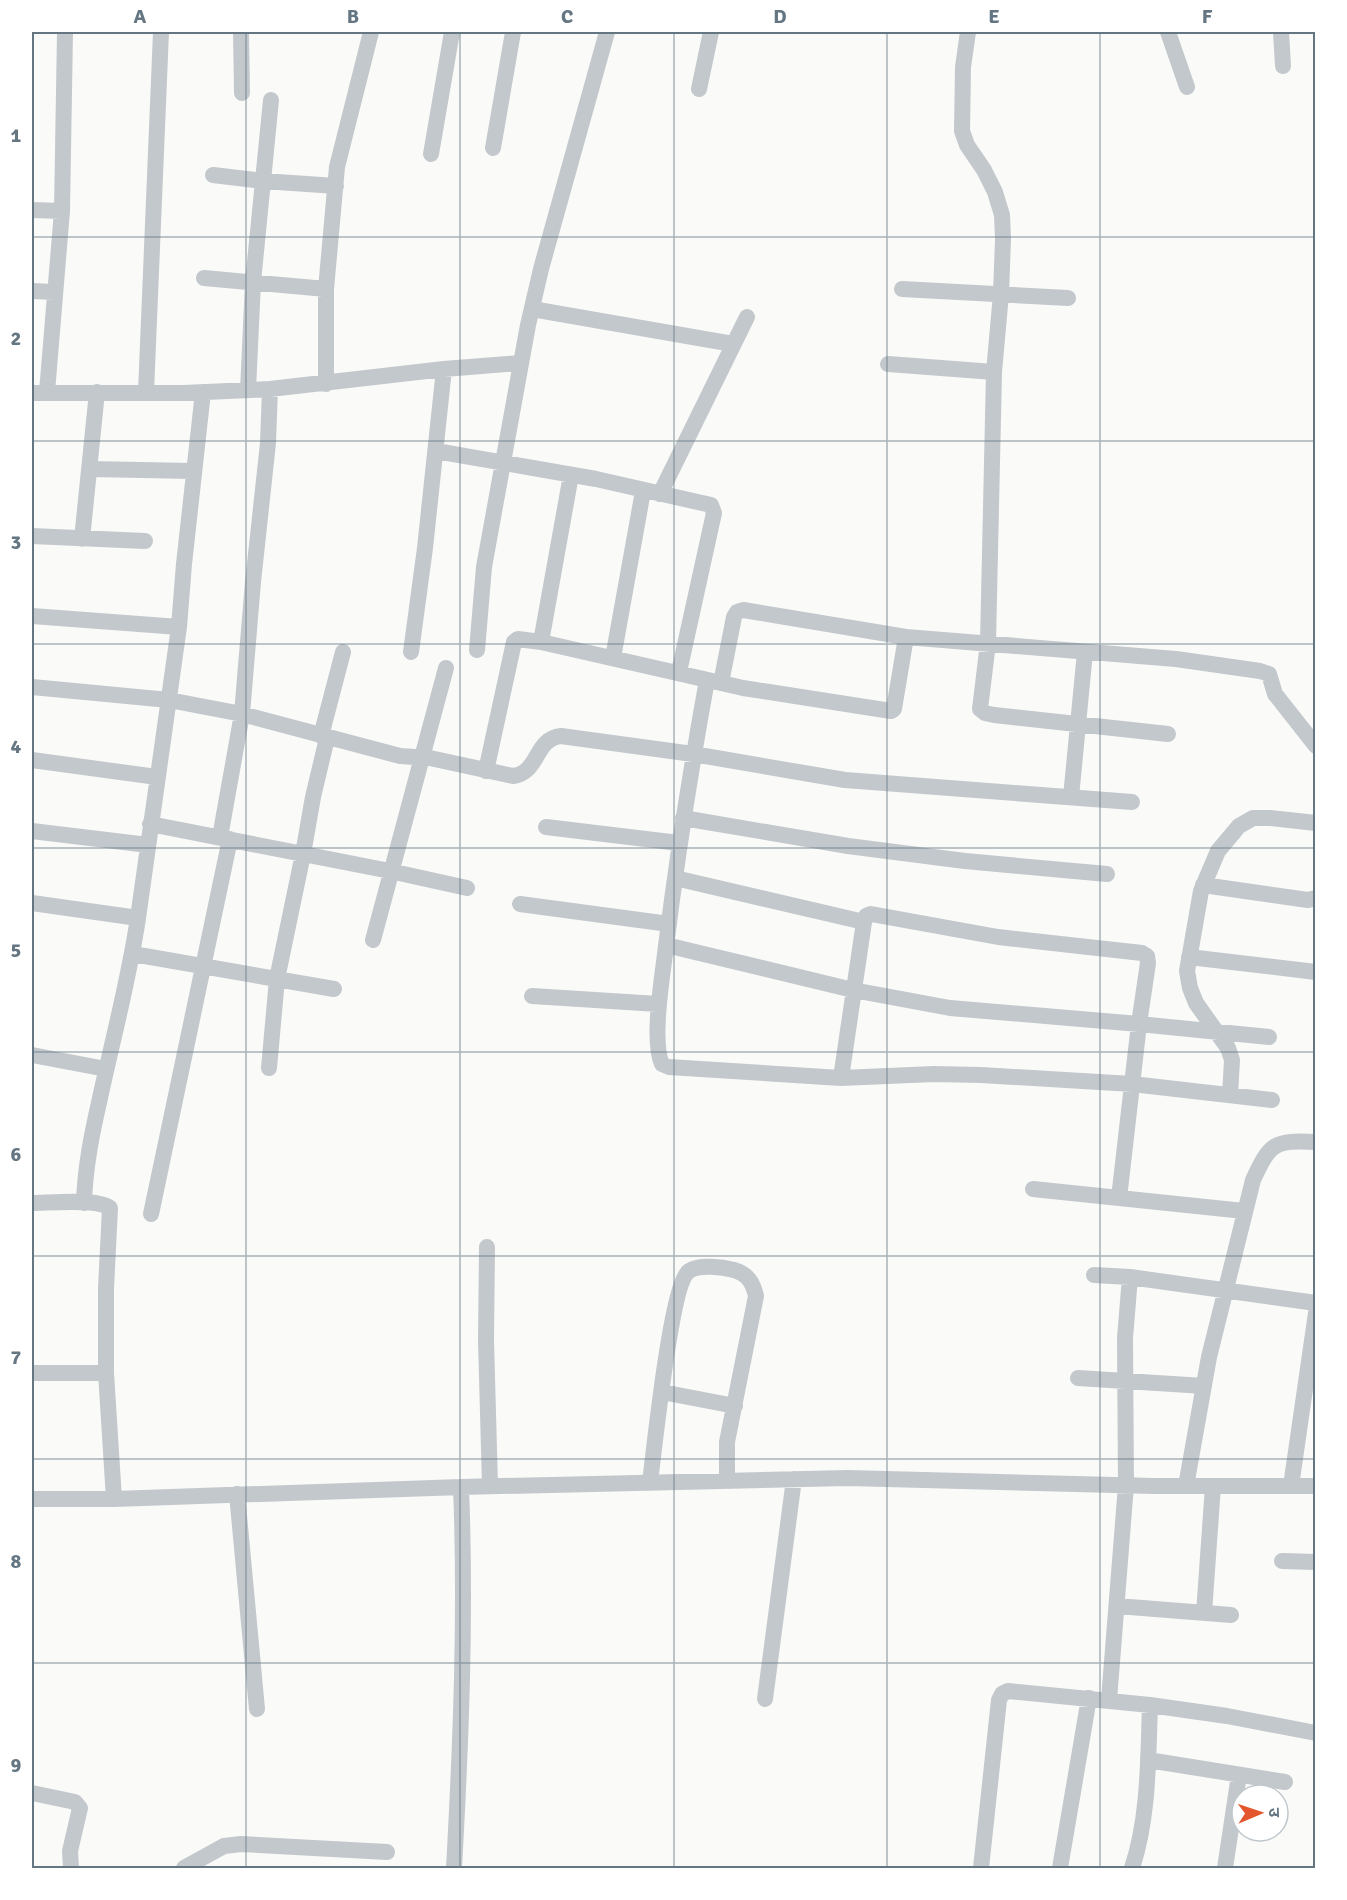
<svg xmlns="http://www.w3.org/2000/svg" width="1347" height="1900" font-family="Signika,'Noto Sans Devanagari',sans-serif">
  <rect width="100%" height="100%" fill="#fafaf8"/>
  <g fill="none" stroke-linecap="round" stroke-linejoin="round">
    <!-- street -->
    <path stroke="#c3c8cc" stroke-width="16" d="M 241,32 L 242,93
      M 968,32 L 963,67 L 962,131 L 967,145 L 984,170 L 995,192 L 1002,215 L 1003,239 L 1001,294 L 994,372 L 988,643 L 980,709 L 985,713 L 994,715 L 1168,734
      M 1168,32 L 1187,87
      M 1281,32 L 1283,66
      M 699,89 L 711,32
      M 493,148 L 513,32
      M 431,154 L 452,32
      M 213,175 L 263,181 L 336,186
      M 32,210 L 62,211
      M 204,278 L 326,289
      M 902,289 L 1068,298
      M 32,291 L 54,292
      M 532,309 L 733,344
      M 888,364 L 994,372
      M 326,384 L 326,289 L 337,167 L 371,32
      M 248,390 L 253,282 L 271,100
      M 47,392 L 62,211 L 65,32
      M 146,392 L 161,32
      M 32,393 L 183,393 L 270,389 L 444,369 L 520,363
      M 436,451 L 596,479 L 711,505 L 714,513 L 679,672
      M 90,469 L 193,471
      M 660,494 L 747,317
      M 32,536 L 145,541
      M 82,539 L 97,392
      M 32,616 L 179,627
      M 541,642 L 571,475
      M 477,650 L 484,567 L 528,325 L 541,269 L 607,32
      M 411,652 L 425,548 L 444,369
      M 613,658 L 643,491
      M 707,680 C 691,768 677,857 666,946 C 663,973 651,1040 662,1064 L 669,1067 L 841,1078 L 934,1074 L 981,1075 L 1132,1084 L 1272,1100
      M 721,683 L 734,617 L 737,612 L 743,610 L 906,637 L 1176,659 L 1260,671 L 1269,674 L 1275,694 L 1316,746
      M 32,687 L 169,700 L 242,714 L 400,756 L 430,758 L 513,776 C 540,772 534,739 561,736 L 693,754 L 845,780 L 1132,802
      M 321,736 L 343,652
      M 32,760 L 157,777
      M 486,771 L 514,642 L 518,639 L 541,642 L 743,688 L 891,711 L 894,709 L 906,637
      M 1071,797 L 1085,652
      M 683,818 L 848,846 L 965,861 L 1107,874
      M 150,824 L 390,871 L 467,888
      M 546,827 L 679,843
      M 32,831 L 148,845
      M 220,837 L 242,714 L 253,582 L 268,443 L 270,389
      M 675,878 L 864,922
      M 1203,885 L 1308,900 L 1316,898
      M 32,903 L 138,918
      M 520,904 L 669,924
      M 373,940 L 446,668
      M 666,945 L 853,990 L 950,1008 L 1139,1024 L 1269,1037
      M 133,954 L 334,989
      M 1189,957 L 1316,972
      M 532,996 L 658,1004
      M 32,1055 L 106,1069
      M 269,1068 L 277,979 L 303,854 L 313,797 L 327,738
      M 841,1078 L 864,922 L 866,916 L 871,914 L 998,937 L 1142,953 L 1147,956 L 1148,963 L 1139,1024 L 1119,1198
      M 1230,1095 L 1232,1060 L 1228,1048 L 1196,1003 L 1190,988 L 1187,971 L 1201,891 L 1218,851 L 1239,826 L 1253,818 L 1270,818 L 1316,823
      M 1033,1189 L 1244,1211
      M 32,1203 C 49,1203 98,1198 110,1208 L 106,1288 L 106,1373 L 114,1499
      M 84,1203 C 85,1167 92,1133 100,1098 C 113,1038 129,979 138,918 L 179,627 L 184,564 L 203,392
      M 151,1214 L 230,839
      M 487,1247 L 486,1340 L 490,1486
      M 1094,1275 L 1130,1277 L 1316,1303
      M 32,1373 L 106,1373
      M 1078,1378 L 1204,1386
      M 662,1392 L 735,1406
      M 650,1482 C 654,1452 671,1283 689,1271 C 699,1264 723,1267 734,1270 C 748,1274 753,1283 756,1296 L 727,1442 L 727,1481
      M 1186,1486 L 1209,1357 L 1253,1180 C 1270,1143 1274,1140 1316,1142
      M 1291,1486 L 1316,1313
      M 237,1494 L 257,1709
      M 32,1499 L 114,1499 L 461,1487 L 848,1478 L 1154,1486 L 1316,1486
      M 1282,1561 L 1316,1562
      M 1117,1606 L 1231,1615
      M 1204,1613 L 1213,1486
      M 765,1699 L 794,1479
      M 1109,1700 L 1126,1485 L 1125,1338 L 1130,1277
      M 1148,1760 L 1285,1782
      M 32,1793 L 75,1802 L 80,1808 L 70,1851 L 71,1868
      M 184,1868 L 224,1846 L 241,1844 L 387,1852
      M 454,1868 C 461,1741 466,1614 461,1487
      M 981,1868 L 999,1700 L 1002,1694 L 1008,1691 L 1150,1705 L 1227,1716 L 1316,1733
      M 1060,1868 L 1089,1698
      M 1132,1868 C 1149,1817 1148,1759 1150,1705
      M 1225,1868 L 1239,1775"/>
  </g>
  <!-- grid -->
  <path fill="none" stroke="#657683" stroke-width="1.5" stroke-opacity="0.55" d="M 246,32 L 246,1868M 460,32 L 460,1868M 674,32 L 674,1868M 887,32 L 887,1868M 1100,32 L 1100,1868M 32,237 L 1316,237M 32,441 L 1316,441M 32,644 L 1316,644M 32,848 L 1316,848M 32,1052 L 1316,1052M 32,1256 L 1316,1256M 32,1459 L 1316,1459M 32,1663 L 1316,1663"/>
  <!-- border -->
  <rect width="1347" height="1900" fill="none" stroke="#ffffff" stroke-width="66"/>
  <!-- north arrow -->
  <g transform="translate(1260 1813) rotate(88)"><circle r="28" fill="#ffffff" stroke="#c1c8cd" stroke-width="1.5"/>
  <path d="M0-4.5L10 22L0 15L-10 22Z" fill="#e4572e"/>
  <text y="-9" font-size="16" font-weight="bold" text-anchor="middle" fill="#657683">उ</text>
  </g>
  <rect x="33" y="33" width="1281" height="1834" fill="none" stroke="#657683" stroke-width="2"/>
  <g font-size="20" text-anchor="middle" font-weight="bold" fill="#657683">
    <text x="140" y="23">A</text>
    <text x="353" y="23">B</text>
    <text x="567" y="23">C</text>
    <text x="780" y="23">D</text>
    <text x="994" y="23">E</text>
    <text x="1207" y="23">F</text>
    <text x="16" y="142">1</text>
    <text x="16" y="345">2</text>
    <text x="16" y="549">3</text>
    <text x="16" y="753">4</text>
    <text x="16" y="957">5</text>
    <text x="16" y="1161">6</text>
    <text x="16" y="1364">7</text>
    <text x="16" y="1568">8</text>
    <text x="16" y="1772">9</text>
  </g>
</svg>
